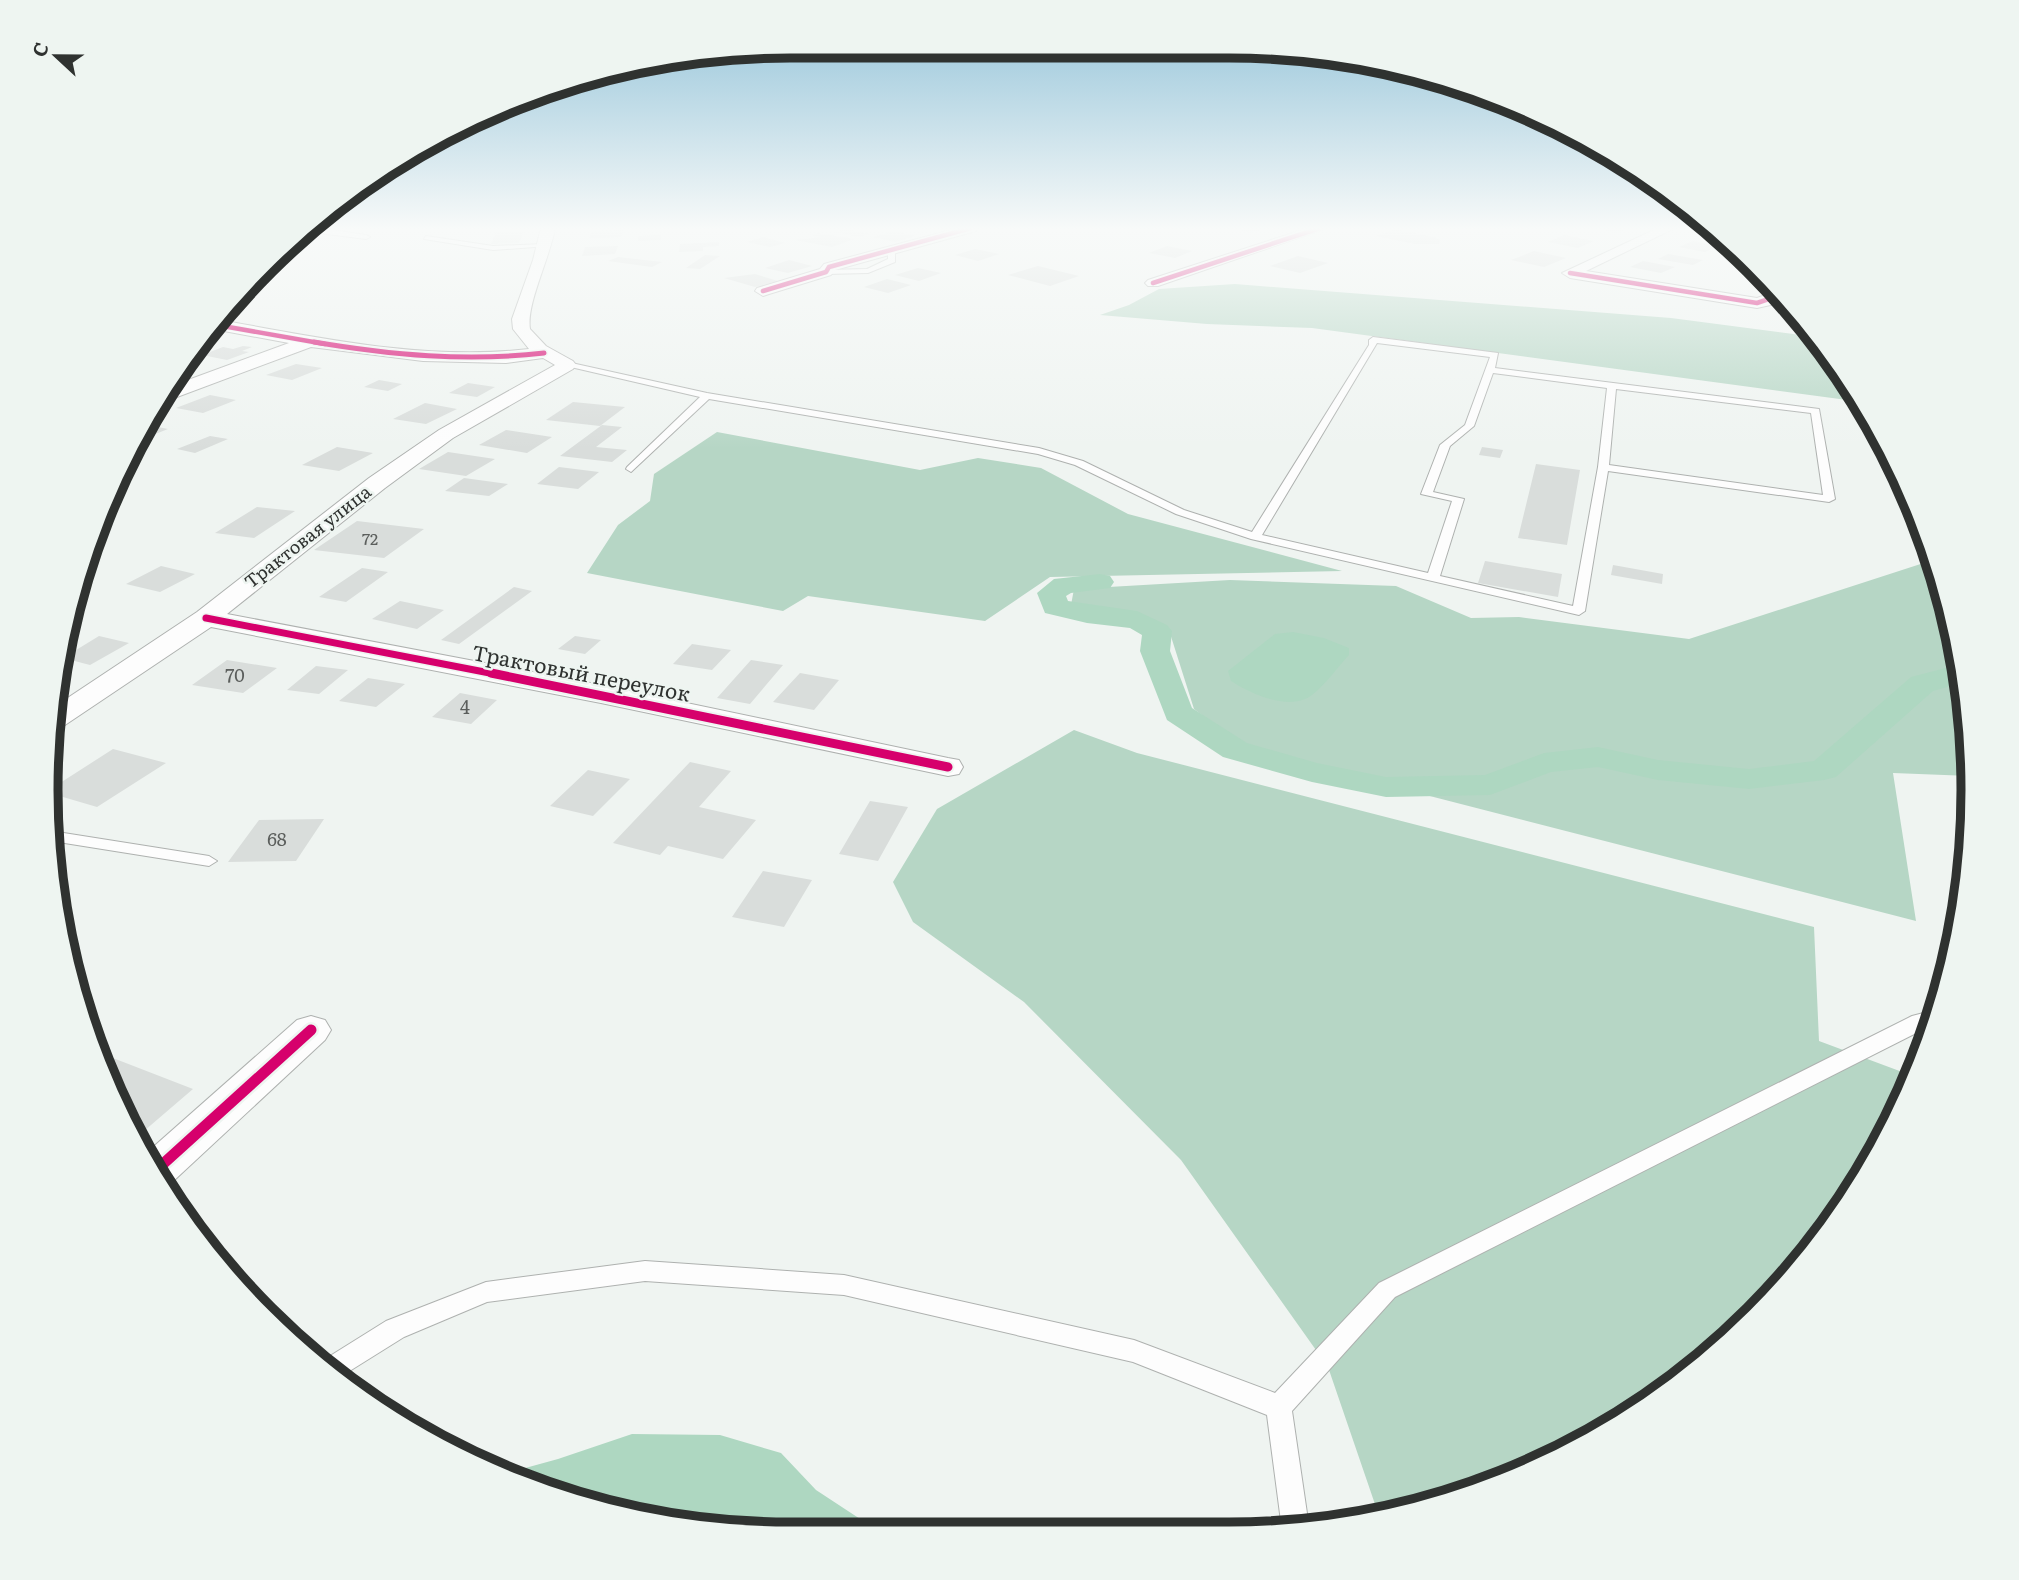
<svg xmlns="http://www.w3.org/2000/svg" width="2019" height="1580" font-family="Literata,serif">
  <rect width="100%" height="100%" fill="#eff4f1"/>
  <!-- forest -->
  <path fill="#b6d6c5" d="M 1235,284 L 1671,318 L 1816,337 L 1862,402 L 1312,328 L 1207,324 L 1100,315 L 1129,305 L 1159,289 Z
    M 717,432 L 920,470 L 978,458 L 1041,468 L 1128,514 L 1342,571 L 1050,577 L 985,621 L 808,596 L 783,611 L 587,573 L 618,525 L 650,501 L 654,474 Z
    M 1936,559 L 1967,692 L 1970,776 L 1893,773 L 1916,921 L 1247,749 L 1194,709 L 1168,627 L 1071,605 L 1074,589 L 1230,580 L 1396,586 L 1471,618 L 1519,617 L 1689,639 Z
    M 1074,730 L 1137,753 L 1814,927 L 1819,1041 L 1913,1076 L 1897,1119 L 1820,1243 L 1720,1349 L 1602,1435 L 1468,1495 L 1378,1513 L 1328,1367 L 1181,1160 L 1024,1002 L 913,922 L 893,882 L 937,809 Z"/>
  <!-- water -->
  <path fill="#aed7c1" d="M 1293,632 L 1324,638 L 1349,648 L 1349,655 C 1337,668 1325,685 1312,695 C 1290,712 1251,694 1231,681 L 1228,671 L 1275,634 Z
    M 632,1434 L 720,1435 L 781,1453 L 816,1490 L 883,1534 L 790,1534 L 645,1520 L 500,1475 L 558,1459 Z"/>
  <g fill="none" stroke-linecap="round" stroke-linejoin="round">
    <!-- canal -->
    <path fill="#aed7c1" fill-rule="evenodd" d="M 1100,574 L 1110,576 L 1114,582 L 1110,588 L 1071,593 L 1066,596 L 1068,601 L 1137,611 L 1167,625 L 1172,631 L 1170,651 L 1192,708 L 1247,743 L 1317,763 L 1386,777 L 1485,775 L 1544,753 L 1598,747 L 1658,760 L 1749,769 L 1814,761 L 1911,677 L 1961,664 L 1965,682 L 1933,691 L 1836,777 L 1824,780 L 1749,789 L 1658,780 L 1598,767 L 1551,772 L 1490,795 L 1386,797 L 1312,782 L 1223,757 L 1167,720 L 1140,651 L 1142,635 L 1130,628 L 1087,623 L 1045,613 L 1037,593 L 1054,579 Z"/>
  </g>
  <!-- building -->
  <path fill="#d9dddb" d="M 1231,228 L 1267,228 L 1251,233 Z
    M 1595,228 L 1630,228 L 1617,233 Z
    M 847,229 L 870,234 L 858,237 L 835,232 Z
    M 1395,229 L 1434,237 L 1440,240 L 1439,244 L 1415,244 L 1376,236 Z
    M 623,230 L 621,237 L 589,238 L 592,231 Z
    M 524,231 L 519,243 L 491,244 L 496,232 Z
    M 894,231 L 916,236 L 895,242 L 873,237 Z
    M 818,233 L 854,239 L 832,247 L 795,240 L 821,237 L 811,235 Z
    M 661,235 L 661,240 L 638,241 L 638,236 Z
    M 1564,235 L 1594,241 L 1578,248 L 1548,242 Z
    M 763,237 L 785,243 L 770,247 L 747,242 Z
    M 1693,241 L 1718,246 L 1705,252 L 1679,247 Z
    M 719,242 L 719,246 L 703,247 L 703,251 L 679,252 L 680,244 Z
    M 618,246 L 615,254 L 582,256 L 585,247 Z
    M 1167,246 L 1192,251 L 1175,258 L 1149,253 Z
    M 975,249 L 999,254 L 978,261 L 955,255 Z
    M 1534,251 L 1566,258 L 1544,267 L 1511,260 Z
    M 1668,254 L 1703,260 L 1693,265 L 1658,259 Z
    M 705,255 L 720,256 L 700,269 L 686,268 Z
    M 1298,256 L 1328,263 L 1300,273 L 1270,266 Z
    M 618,257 L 662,262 L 652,267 L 608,261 Z
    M 789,260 L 812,266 L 788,273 L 765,268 Z
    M 1643,261 L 1675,267 L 1661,273 L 1630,267 Z
    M 1038,266 L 1079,276 L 1050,286 L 1008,275 Z
    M 918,268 L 941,273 L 919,281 L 895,275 Z
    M 755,274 L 778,281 L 755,287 L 724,278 Z
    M 887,279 L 911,285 L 888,293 L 864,287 Z
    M 243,346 L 252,347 L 242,351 L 249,352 L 227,360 L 202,355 L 223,347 L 233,349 Z
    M 296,364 L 322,368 L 292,380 L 266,375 Z
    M 379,380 L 402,384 L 388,391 L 364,387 Z
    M 468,383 L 495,387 L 477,397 L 449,393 Z
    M 210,395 L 236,400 L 203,413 L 176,408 Z
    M 573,402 L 625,407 L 600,426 L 546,420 Z
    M 425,403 L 457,409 L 426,424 L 393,419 Z
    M 143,424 L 168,429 L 135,442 Z
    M 602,425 L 622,427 L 596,447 L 627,450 L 612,462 L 560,456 Z
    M 506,430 L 552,437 L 527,453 L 479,445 Z
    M 210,436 L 228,439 L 195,453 L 177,449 Z
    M 337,447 L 373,453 L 339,471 L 302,465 Z
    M 1482,447 L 1503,450 L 1500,458 L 1479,455 Z
    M 448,452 L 495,459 L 466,476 L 419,469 Z
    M 1536,464 L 1580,470 L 1567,545 L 1518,538 Z
    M 559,467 L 599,472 L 578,489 L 537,484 Z
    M 464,478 L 508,484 L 489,496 L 445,491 Z
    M 257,507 L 295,511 L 254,538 L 215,533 Z
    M 357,521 L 424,529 L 384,558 L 314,550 Z
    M 1485,561 L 1562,574 L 1558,597 L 1478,583 Z
    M 1613,565 L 1663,574 L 1662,584 L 1611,575 Z
    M 161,566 L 195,574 L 160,592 L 126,584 Z
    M 362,568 L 388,572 L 346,602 L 319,597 Z
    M 514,587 L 532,591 L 459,644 L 441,640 Z
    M 400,601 L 444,610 L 417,629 L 372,619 Z
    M 99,636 L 129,643 L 90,665 L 63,658 Z
    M 575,636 L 601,640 L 585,654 L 558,649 Z
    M 692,644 L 731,650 L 712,670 L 673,664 Z
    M 227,660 L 277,668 L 243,693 L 192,685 Z
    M 751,660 L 783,665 L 750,704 L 717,698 Z
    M 316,666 L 348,670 L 319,694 L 287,690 Z
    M 800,673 L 839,680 L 814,710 L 773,702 Z
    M 368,678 L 405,684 L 376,707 L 339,701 Z
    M 460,693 L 497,700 L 471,724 L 432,717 Z
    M 113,749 L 166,763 L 97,807 L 46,792 Z
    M 690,762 L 731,771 L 699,807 L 756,820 L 723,859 L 668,846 L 660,855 L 613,843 Z
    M 588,770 L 630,779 L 593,816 L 550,806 Z
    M 870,801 L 908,807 L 878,861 L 839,854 Z
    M 324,819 L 296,861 L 228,862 L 259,820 Z
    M 763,871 L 812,880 L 784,927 L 732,917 Z
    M 100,1053 L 193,1089 L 137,1137 L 134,1136 Z"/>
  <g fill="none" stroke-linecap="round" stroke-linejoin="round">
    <!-- lane casing -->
    <g stroke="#aeb1af" stroke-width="2">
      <path id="lane" d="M 319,228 L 366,235 L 370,237 L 366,239 L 319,233 L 316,231 Z
        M 426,236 L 493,246 L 544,244 L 548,246 L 493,250 L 424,239 Z
        M 888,250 L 895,252 L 895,262 L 868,273 L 826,274 L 822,272 L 826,270 L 867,269 L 888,259 Z
        M 1373,337 L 1498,353 L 1495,368 L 1819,409 L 1835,499 L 1829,502 L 1608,471 L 1585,611 L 1579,615 L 1251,539 L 1176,514 L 1075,465 L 1038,454 L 709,399 L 631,472 L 626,469 L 627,467 L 700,397 L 562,365 L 567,362 L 707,393 L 1039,448 L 1083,461 L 1184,510 L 1252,532 L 1369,345 L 1369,340 ZM 1377,343 L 1490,357 L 1465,425 L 1440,445 L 1421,494 L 1452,501 L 1428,573 L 1262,535 ZM 1493,373 L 1607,388 L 1598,467 L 1573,606 L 1440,576 L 1464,499 L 1433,492 L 1450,446 L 1474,426 ZM 1616,389 L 1811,413 L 1823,495 L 1609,465 Z
        M 51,831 L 209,856 L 217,861 L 209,866 L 52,841 Z
        M 1935,1010 L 1938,1011 L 1932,1025 L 1395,1297 L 1292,1411 L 1309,1527 L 1283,1532 L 1282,1529 L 1267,1415 L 1133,1362 L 844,1295 L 645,1281 L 487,1302 L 404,1337 L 340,1377 L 322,1361 L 386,1321 L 486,1282 L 645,1261 L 844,1275 L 1134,1340 L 1275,1393 L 1379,1283 L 1912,1016 Z"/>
    </g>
    <!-- street casing -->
    <g stroke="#aeb1af" stroke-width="2">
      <path id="street" d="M 541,228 L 555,228 C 550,258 526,304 530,329 L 546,346 L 573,361 L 576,365 L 573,369 L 453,438 L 385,488 L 227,614 L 601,685 L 948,758 L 959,760 L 963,767 L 959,774 L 948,776 L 601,703 L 211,627 L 65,725 L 54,727 L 57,705 L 197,612 L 369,478 L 439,430 L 555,365 L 543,358 L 506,363 L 423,361 L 311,347 L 169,400 L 158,401 L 169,387 L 289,343 L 213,329 L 220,320 C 321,338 426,361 529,349 L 513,329 L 512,319 L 533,260 Z
        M 958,228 L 978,228 L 976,231 L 835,270 L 831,275 L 769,294 L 763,296 L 755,291 L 757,288 L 820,269 L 824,264 Z
        M 1308,228 L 1327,228 L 1158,286 L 1148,286 L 1145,283 L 1148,280 Z
        M 1658,228 L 1675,228 L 1586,271 L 1757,298 L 1779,290 L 1787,298 L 1775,304 L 1757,308 L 1570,278 L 1562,273 Z
        M 311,1016 L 325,1020 L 331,1030 L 325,1040 L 168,1186 L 163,1187 L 143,1156 L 297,1020 Z"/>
    </g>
    <!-- lane -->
    <use href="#lane" fill="#fdfdfd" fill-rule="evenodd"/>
    <!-- street -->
    <use href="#street" fill="#fdfdfd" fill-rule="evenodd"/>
    <!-- cycleway-far4 casing -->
    <g stroke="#eef5f1" stroke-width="6">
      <path id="cycleway-far4" d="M 1570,273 L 1757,303 L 1783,294
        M 1153,283 L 1320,228
        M 763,291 L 826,272 L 829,267 L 971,228
        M 217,325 L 325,344"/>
    </g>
    <!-- cycleway-far3 casing -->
    <g stroke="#eef5f1" stroke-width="8">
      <path id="cycleway-far3" d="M 314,342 C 391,355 466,362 544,353"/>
    </g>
    <!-- cycleway-far2 casing -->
    <g stroke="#eef5f1" stroke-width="10">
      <path id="cycleway-far2" d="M 206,618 L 500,675"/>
    </g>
    <!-- cycleway-far1 casing -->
    <g stroke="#eef5f1" stroke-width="13">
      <path id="cycleway-far1" d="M 491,673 L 948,767"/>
    </g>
    <!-- cycleway casing -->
    <g stroke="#eef5f1" stroke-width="16">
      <path id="cycleway" d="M 153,1173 L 311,1030"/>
    </g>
    <!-- cycleway-far4 -->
    <use href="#cycleway-far4" stroke="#d6006c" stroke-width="4.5"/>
    <!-- cycleway-far3 -->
    <use href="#cycleway-far3" stroke="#d6006c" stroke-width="5"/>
    <!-- cycleway-far2 -->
    <use href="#cycleway-far2" stroke="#d6006c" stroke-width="7"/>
    <!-- cycleway-far1 -->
    <use href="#cycleway-far1" stroke="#d6006c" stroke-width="9"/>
    <!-- cycleway -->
    <use href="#cycleway" stroke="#d6006c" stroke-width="11"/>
  </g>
  <!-- sky -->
  <linearGradient id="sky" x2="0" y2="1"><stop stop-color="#91c2d8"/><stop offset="0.51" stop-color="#f8faf9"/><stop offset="1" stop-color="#f8faf9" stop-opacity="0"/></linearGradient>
  <rect width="2019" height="449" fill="url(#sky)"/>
  <g text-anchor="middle" stroke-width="5" stroke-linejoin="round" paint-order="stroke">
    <!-- far-number labels -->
    <g font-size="16" fill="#5b5e5c">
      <text x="370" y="545">72</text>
    </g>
    <!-- far-street labels -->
    <g font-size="18" fill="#2f3230" stroke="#eef5f1">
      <text transform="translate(308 537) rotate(-38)" y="6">Трактовая улица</text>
    </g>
    <!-- number labels -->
    <g font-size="18" fill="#5b5e5c">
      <text x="235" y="682">70</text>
      <text x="465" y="714">4</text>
      <text x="277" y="846">68</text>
    </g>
    <!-- street labels -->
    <g font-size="21" fill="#2f3230" stroke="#eef5f1">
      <text transform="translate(581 674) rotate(11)" y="7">Трактовый переулок</text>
    </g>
  </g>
  <!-- crop -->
  <path d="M0 0H2019V1580H0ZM790 58H1229A732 732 0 0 1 1961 790V790A732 732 0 0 1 1229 1522H790A732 732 0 0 1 58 790V790A732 732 0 0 1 790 58Z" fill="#eef5f1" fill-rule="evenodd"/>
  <path fill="none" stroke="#2f3230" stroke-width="9" d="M790 58H1229A732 732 0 0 1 1961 790V790A732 732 0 0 1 1229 1522H790A732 732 0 0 1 58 790V790A732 732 0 0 1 790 58Z"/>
  <!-- north arrow -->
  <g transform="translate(56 56) rotate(292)" stroke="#eef5f1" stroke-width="5" paint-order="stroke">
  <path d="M0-5L12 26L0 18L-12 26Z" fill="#2f3230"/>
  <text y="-10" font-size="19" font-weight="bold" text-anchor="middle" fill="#2f3230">С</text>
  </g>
</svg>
